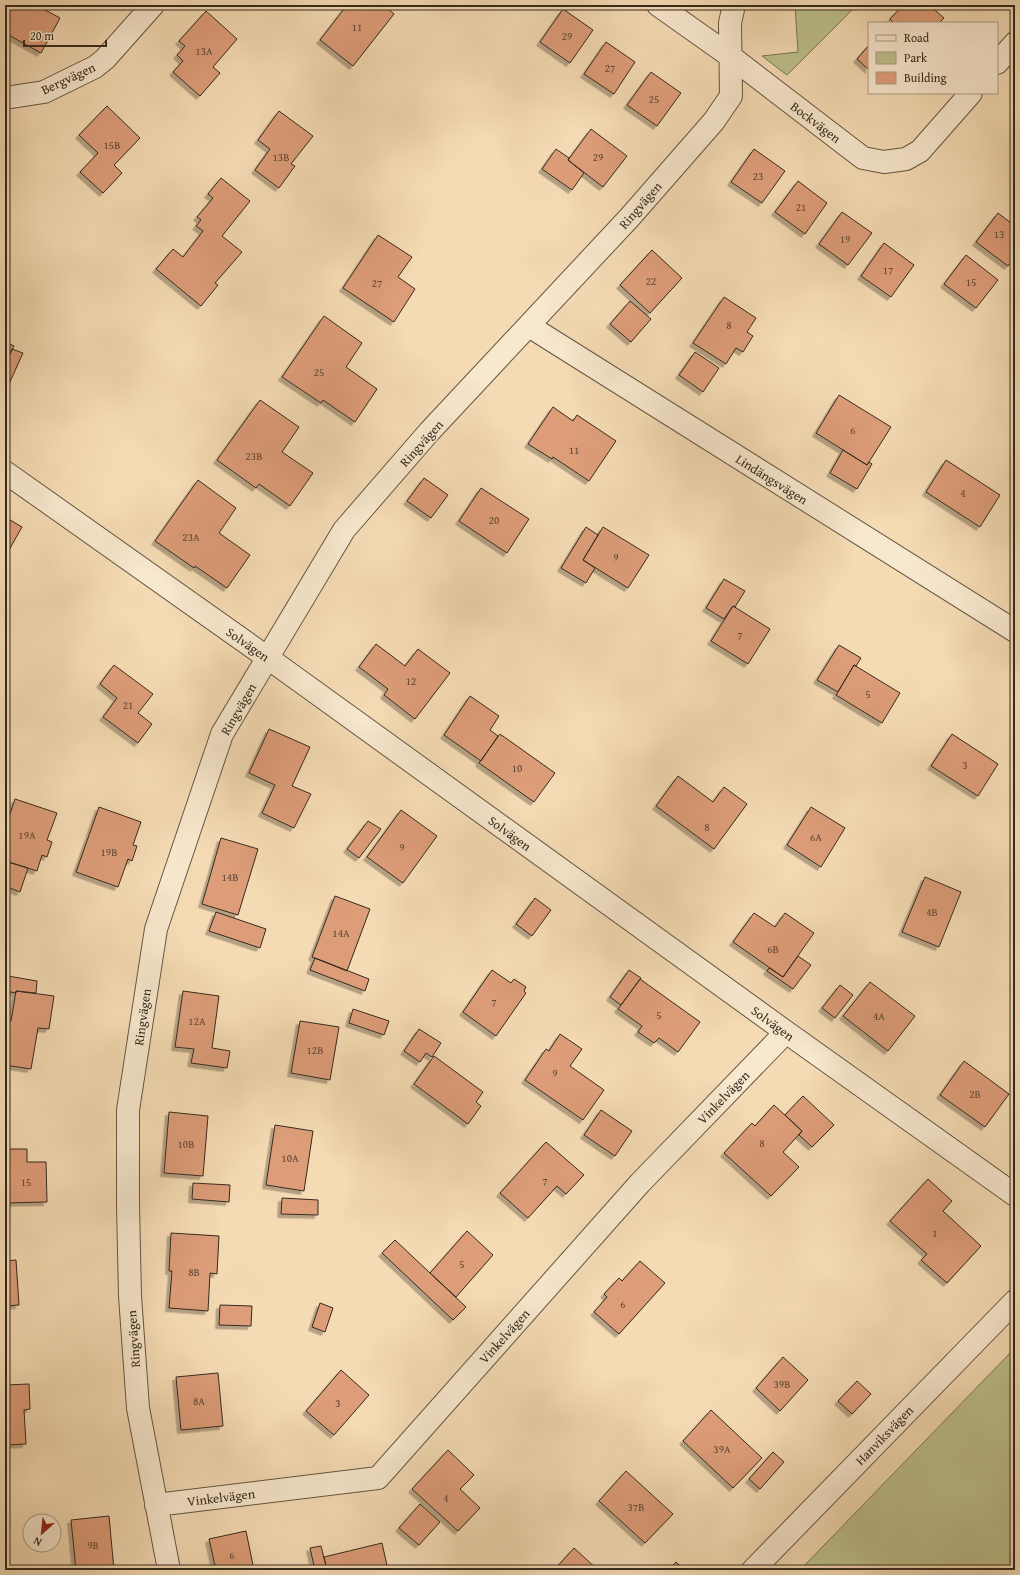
<svg xmlns="http://www.w3.org/2000/svg" width="1020" height="1575" font-family="'Gentium Book Plus',serif">
  <defs>
    <filter id="shadow"><feDropShadow dx="-3.5" dy="3.5" stdDeviation="0" flood-color="#0004"/></filter>
  </defs>
  <rect width="100%" height="100%" fill="#f5dbb4"/>
  <filter id="stains"><feTurbulence type="fractalNoise" baseFrequency=".005" numOctaves="4"/><feColorMatrix values="0 0 0 0 .2 0 0 0 0 .09 0 0 0 0 .02 0 0 0 .5 -.17"/></filter>
  <radialGradient id="worn" r=".72"><stop offset=".6" stop-color="#630" stop-opacity="0"/><stop offset="1" stop-color="#630" stop-opacity=".3"/></radialGradient>
  <!-- green -->
  <path fill="#bdc08c" stroke="#787555" d="M 795,5 L 857,5 L 787,75 L 762,56 L 798,52 Z
    M 1015,1348 L 1015,1570 L 800,1570 Z"/>
  <!-- building -->
  <path fill="#dd9d79" stroke="#342a1e" filter="url(#shadow)" d="M 5,5 L 36,5 L 60,18 L 41,53 L 5,33 Z
    M 347,5 L 384,5 L 394,14 L 353,66 L 320,40 Z
    M 903,5 L 929,5 L 944,18 L 939,23 L 894,23 L 890,19 Z
    M 563,9 L 593,30 L 570,63 L 540,42 Z
    M 206,11 L 237,39 L 213,67 L 220,73 L 200,96 L 173,72 L 183,61 L 177,55 L 185,46 L 179,41 Z
    M 606,42 L 635,62 L 614,94 L 584,74 Z
    M 869,45 L 869,70 L 857,59 Z
    M 651,72 L 681,93 L 657,126 L 627,105 Z
    M 107,106 L 140,138 L 114,165 L 122,173 L 103,193 L 80,172 L 98,153 L 79,135 Z
    M 279,111 L 313,136 L 291,164 L 295,166 L 279,188 L 255,170 L 270,149 L 258,140 Z
    M 591,129 L 627,156 L 603,187 L 568,160 Z
    M 556,149 L 569,158 L 568,160 L 584,173 L 572,190 L 542,169 Z
    M 754,149 L 785,171 L 762,203 L 731,182 Z
    M 221,178 L 250,201 L 222,236 L 242,252 L 215,283 L 218,285 L 201,306 L 156,269 L 173,249 L 183,257 L 203,231 L 196,226 L 201,220 L 197,217 L 213,198 L 208,194 Z
    M 798,181 L 827,203 L 805,234 L 775,212 Z
    M 842,212 L 872,233 L 848,265 L 819,244 Z
    M 998,213 L 1015,226 L 1015,258 L 1008,266 L 976,242 Z
    M 378,235 L 412,257 L 398,277 L 415,289 L 394,322 L 343,288 Z
    M 884,243 L 914,265 L 891,297 L 861,276 Z
    M 652,250 L 682,278 L 650,313 L 620,285 Z
    M 966,255 L 998,280 L 976,308 L 944,284 Z
    M 724,297 L 756,318 L 747,332 L 753,336 L 743,352 L 736,348 L 726,364 L 693,343 Z
    M 630,301 L 651,319 L 631,342 L 610,324 Z
    M 324,316 L 362,343 L 346,367 L 377,389 L 355,422 L 323,400 L 321,403 L 282,377 Z
    M 5,342 L 14,346 L 5,365 Z
    M 12,349 L 23,353 L 9,384 L 5,382 L 5,365 Z
    M 695,352 L 719,368 L 703,392 L 679,375 Z
    M 839,395 L 891,427 L 867,465 L 816,433 Z
    M 260,400 L 299,427 L 282,452 L 313,473 L 290,506 L 259,484 L 256,488 L 217,460 Z
    M 553,407 L 573,421 L 577,415 L 616,441 L 589,481 L 553,457 L 552,459 L 528,444 Z
    M 843,450 L 867,465 L 869,462 L 872,464 L 857,489 L 830,473 Z
    M 946,460 L 1000,495 L 980,527 L 926,492 Z
    M 424,478 L 448,495 L 431,518 L 407,501 Z
    M 198,480 L 236,508 L 219,533 L 250,555 L 227,588 L 195,566 L 194,568 L 155,541 Z
    M 481,488 L 529,519 L 507,553 L 459,521 Z
    M 5,517 L 22,527 L 5,557 Z
    M 586,527 L 598,535 L 583,560 L 595,568 L 586,583 L 561,568 Z
    M 603,527 L 649,555 L 628,588 L 583,560 Z
    M 724,579 L 745,591 L 735,607 L 733,606 L 724,619 L 706,608 Z
    M 733,606 L 770,629 L 748,664 L 711,641 Z
    M 376,644 L 405,666 L 418,649 L 450,673 L 415,719 L 384,695 L 388,689 L 359,667 Z
    M 839,645 L 861,658 L 856,666 L 854,665 L 838,692 L 817,680 Z
    M 114,665 L 153,694 L 138,713 L 152,724 L 138,743 L 103,717 L 117,698 L 100,684 Z
    M 854,665 L 900,693 L 882,723 L 836,695 Z
    M 470,696 L 499,716 L 490,730 L 498,736 L 481,761 L 444,735 Z
    M 269,729 L 310,747 L 292,786 L 311,794 L 294,828 L 262,813 L 275,785 L 249,773 Z
    M 500,734 L 555,773 L 534,802 L 479,763 Z
    M 952,734 L 998,764 L 978,796 L 931,766 Z
    M 678,776 L 713,802 L 724,787 L 747,804 L 714,849 L 656,806 Z
    M 15,799 L 57,813 L 47,840 L 52,842 L 47,857 L 42,855 L 37,871 L 5,861 L 5,829 Z
    M 99,807 L 141,822 L 133,845 L 137,846 L 132,861 L 128,859 L 118,887 L 76,872 Z
    M 811,807 L 845,828 L 821,867 L 787,845 Z
    M 401,810 L 437,836 L 403,883 L 367,857 Z
    M 368,821 L 381,829 L 359,858 L 347,849 Z
    M 221,838 L 258,849 L 238,915 L 202,904 Z
    M 5,861 L 28,868 L 20,892 L 5,886 Z
    M 925,877 L 961,892 L 939,947 L 902,932 Z
    M 335,896 L 370,909 L 347,971 L 312,957 Z
    M 535,898 L 551,910 L 532,936 L 516,924 Z
    M 216,912 L 266,929 L 260,948 L 209,931 Z
    M 754,913 L 775,927 L 785,913 L 814,933 L 783,977 L 733,942 Z
    M 798,956 L 811,965 L 793,989 L 767,971 L 769,968 L 783,977 Z
    M 315,958 L 369,979 L 365,991 L 310,970 Z
    M 492,970 L 511,983 L 514,979 L 526,987 L 524,991 L 526,993 L 496,1036 L 463,1012 Z
    M 629,970 L 641,978 L 621,1005 L 610,997 Z
    M 8,976 L 37,981 L 36,993 L 16,991 L 16,993 L 5,991 Z
    M 640,979 L 700,1022 L 678,1052 L 659,1038 L 654,1043 L 638,1032 L 642,1026 L 618,1009 Z
    M 870,982 L 915,1016 L 888,1051 L 843,1016 Z
    M 840,985 L 853,995 L 835,1018 L 822,1008 Z
    M 16,991 L 54,996 L 49,1029 L 38,1028 L 31,1069 L 5,1065 L 5,1020 L 11,1021 Z
    M 183,991 L 219,996 L 212,1048 L 230,1051 L 227,1068 L 191,1063 L 194,1049 L 175,1047 Z
    M 353,1009 L 389,1021 L 384,1035 L 349,1023 Z
    M 300,1021 L 339,1027 L 330,1080 L 291,1073 Z
    M 419,1029 L 441,1043 L 432,1057 L 426,1053 L 420,1062 L 404,1051 Z
    M 560,1034 L 582,1049 L 570,1066 L 604,1090 L 583,1120 L 525,1080 L 546,1049 L 549,1051 Z
    M 434,1056 L 483,1092 L 476,1102 L 481,1106 L 468,1124 L 414,1084 Z
    M 964,1061 L 1009,1094 L 985,1127 L 940,1095 Z
    M 803,1096 L 834,1125 L 812,1147 L 799,1135 L 802,1131 L 785,1115 Z
    M 774,1105 L 802,1131 L 783,1152 L 799,1167 L 771,1196 L 724,1153 L 752,1123 L 755,1126 Z
    M 601,1110 L 632,1131 L 615,1156 L 584,1135 Z
    M 169,1112 L 208,1116 L 203,1176 L 164,1173 Z
    M 275,1125 L 313,1131 L 304,1191 L 266,1185 Z
    M 546,1142 L 584,1175 L 566,1194 L 557,1186 L 528,1218 L 500,1193 Z
    M 5,1149 L 27,1149 L 27,1162 L 46,1162 L 47,1202 L 5,1203 Z
    M 928,1179 L 952,1201 L 943,1211 L 981,1246 L 947,1283 L 921,1260 L 927,1254 L 890,1221 Z
    M 193,1183 L 230,1185 L 229,1202 L 192,1199 Z
    M 282,1198 L 318,1200 L 318,1215 L 281,1214 Z
    M 467,1231 L 493,1255 L 456,1297 L 430,1273 Z
    M 171,1233 L 219,1236 L 217,1274 L 210,1273 L 208,1311 L 169,1308 L 172,1271 L 169,1271 Z
    M 395,1240 L 466,1307 L 453,1320 L 382,1253 Z
    M 16,1260 L 19,1305 L 5,1306 L 5,1261 Z
    M 640,1261 L 665,1283 L 619,1334 L 594,1312 L 607,1297 L 604,1294 L 619,1278 L 622,1281 Z
    M 320,1303 L 333,1308 L 325,1332 L 312,1327 Z
    M 220,1305 L 252,1306 L 251,1326 L 219,1325 Z
    M 783,1357 L 808,1380 L 780,1411 L 756,1388 Z
    M 341,1370 L 369,1395 L 334,1435 L 306,1411 Z
    M 218,1373 L 223,1426 L 181,1430 L 176,1377 Z
    M 857,1381 L 871,1394 L 852,1414 L 838,1401 Z
    M 29,1384 L 30,1409 L 24,1410 L 26,1444 L 5,1445 L 5,1385 Z
    M 711,1410 L 762,1458 L 733,1488 L 683,1441 Z
    M 448,1450 L 474,1475 L 460,1489 L 480,1508 L 458,1531 L 412,1489 Z
    M 773,1452 L 784,1462 L 760,1489 L 749,1479 Z
    M 626,1471 L 673,1514 L 645,1543 L 599,1501 Z
    M 420,1504 L 440,1522 L 419,1545 L 399,1528 Z
    M 109,1516 L 114,1570 L 76,1570 L 71,1520 Z
    M 246,1531 L 254,1570 L 216,1570 L 209,1539 Z
    M 5,1533 L 7,1533 L 10,1570 L 5,1570 Z
    M 382,1543 L 388,1570 L 327,1570 L 324,1557 Z
    M 321,1546 L 327,1570 L 315,1570 L 310,1548 Z
    M 574,1548 L 598,1570 L 554,1570 Z
    M 676,1562 L 685,1570 L 669,1570 Z"/>
  <g fill="none" stroke-linecap="round" stroke-linejoin="round">
    <!-- minor casing -->
    <g stroke="#645644" stroke-width="24">
      <path id="minor" d="M 658,5 L 730,56 L 863,158 L 884,162 L 906,159 L 920,151 L 971,93
        M 997,63 L 1015,43
        M 5,98 L 44,92 L 95,67 L 105,59 L 153,5
        M 529,326 L 1015,631
        M 5,472 L 268,658 L 786,1032 L 1015,1195
        M 156,1505 L 378,1478 L 640,1183 L 786,1032
        M 169,1570 L 138,1408 L 130,1296 L 128,1205 L 128,1110 L 156,929 L 222,734 L 344,530 L 429,432 L 630,217 L 714,121 L 731,96 L 730,23 L 734,5
        M 753,1570 L 1015,1301"/>
    </g>
    <!-- minor -->
    <use href="#minor" stroke="#f8e8ce" stroke-width="22"/>
  </g>
  <g text-anchor="middle" stroke-width="3.5" stroke-linejoin="round" paint-order="stroke">
    <!-- number labels -->
    <g font-size="11" fill="#5e4735">
      <text x="357" y="31">11</text>
      <text x="567" y="40">29</text>
      <text x="204" y="55">13A</text>
      <text x="610" y="72">27</text>
      <text x="654" y="103">25</text>
      <text x="112" y="149">15B</text>
      <text x="281" y="161">13B</text>
      <text x="598" y="161">29</text>
      <text x="758" y="180">23</text>
      <text x="801" y="211">21</text>
      <text x="999" y="238">13</text>
      <text x="845" y="243">19</text>
      <text x="888" y="274">17</text>
      <text x="651" y="285">22</text>
      <text x="971" y="286">15</text>
      <text x="377" y="287">27</text>
      <text x="729" y="329">8</text>
      <text x="319" y="376">25</text>
      <text x="853" y="434">6</text>
      <text x="574" y="454">11</text>
      <text x="254" y="460">23B</text>
      <text x="963" y="497">4</text>
      <text x="494" y="524">20</text>
      <text x="191" y="541">23A</text>
      <text x="616" y="561">9</text>
      <text x="740" y="639">7</text>
      <text x="411" y="685">12</text>
      <text x="868" y="698">5</text>
      <text x="128" y="709">21</text>
      <text x="965" y="769">3</text>
      <text x="517" y="772">10</text>
      <text x="707" y="831">8</text>
      <text x="27" y="839">19A</text>
      <text x="816" y="841">6A</text>
      <text x="402" y="851">9</text>
      <text x="109" y="856">19B</text>
      <text x="230" y="881">14B</text>
      <text x="932" y="916">4B</text>
      <text x="341" y="937">14A</text>
      <text x="773" y="953">6B</text>
      <text x="494" y="1006">7</text>
      <text x="659" y="1019">5</text>
      <text x="879" y="1020">4A</text>
      <text x="197" y="1025">12A</text>
      <text x="315" y="1054">12B</text>
      <text x="555" y="1077">9</text>
      <text x="975" y="1098">2B</text>
      <text x="762" y="1147">8</text>
      <text x="186" y="1148">10B</text>
      <text x="290" y="1162">10A</text>
      <text x="545" y="1185">7</text>
      <text x="26" y="1186">15</text>
      <text x="935" y="1237">1</text>
      <text x="462" y="1268">5</text>
      <text x="194" y="1276">8B</text>
      <text x="623" y="1308">6</text>
      <text x="782" y="1388">39B</text>
      <text x="199" y="1405">8A</text>
      <text x="338" y="1407">3</text>
      <text x="722" y="1453">39A</text>
      <text x="446" y="1502">4</text>
      <text x="636" y="1511">37B</text>
      <text x="93" y="1549">9B</text>
      <text x="232" y="1559">6</text>
    </g>
    <!-- street labels -->
    <g font-size="13" fill="#342a1e" stroke="#f8e8ce">
      <text transform="translate(68 78) rotate(-25)" y="5">Bergvägen</text>
      <text transform="translate(816 122) rotate(37)" y="5">Bockvägen</text>
      <text transform="translate(640 205) rotate(-49)" y="5">Ringvägen</text>
      <text transform="translate(421 443) rotate(-48)" y="5">Ringvägen</text>
      <text transform="translate(772 479) rotate(32)" y="5">Lindängsvägen</text>
      <text transform="translate(248 644) rotate(35)" y="5">Solvägen</text>
      <text transform="translate(238 709) rotate(-60)" y="5">Ringvägen</text>
      <text transform="translate(510 833) rotate(36)" y="5">Solvägen</text>
      <text transform="translate(142 1017) rotate(-82)" y="5">Ringvägen</text>
      <text transform="translate(773 1023) rotate(36)" y="5">Solvägen</text>
      <text transform="translate(723 1097) rotate(-46)" y="5">Vinkelvägen</text>
      <text transform="translate(504 1336) rotate(-48)" y="5">Vinkelvägen</text>
      <text transform="translate(133 1339) rotate(-94)" y="5">Ringvägen</text>
      <text transform="translate(884 1435) rotate(-46)" y="5">Hanviksvägen</text>
      <text transform="translate(221 1497) rotate(-7)" y="5">Vinkelvägen</text>
    </g>
  </g>
  <!-- margin -->
  <rect width="1020" height="1575" fill="none" stroke="#f5dbb4" stroke-width="20"/>
  <rect x="6" y="6" width="1008" height="1563" fill="none" stroke="#342a1e" stroke-width="2"/>
  <rect x="10" y="10" width="1000" height="1555" fill="none" stroke="#342a1e"/>
  <!-- legend -->
  <rect x="868" y="22" width="130" height="72" fill="#f8e8ce" stroke="#aa9c88"/>
  <rect x="876" y="35" width="20" height="6" fill="#f8e8ce" stroke="#aa9c88"/>
  <text x="904" y="42" font-size="12" fill="#342a1e">Road</text>
  <rect x="876" y="52" width="20" height="12" fill="#bdc08c" stroke="#aa9c88"/>
  <text x="904" y="62" font-size="12" fill="#342a1e">Park</text>
  <rect x="876" y="72" width="20" height="12" fill="#dd9d79" stroke="#aa9c88"/>
  <text x="904" y="82" font-size="12" fill="#342a1e">Building</text>
  <!-- north arrow -->
  <g transform="translate(42 1533) rotate(207)"><circle r="19" fill="#f8e8ce" stroke="#aa9c88"/>
  <path d="M0-3L7 15L0 10L-7 15Z" fill="#8f2418"/>
  <text y="-6" font-size="11" font-weight="bold" text-anchor="middle" fill="#342a1e">N</text>
  </g>
  <!-- scale -->
  <path d="M24 40v6h82v-6" fill="none" stroke="#342a1e" stroke-width="2"/>
  <text x="30" y="40" font-size="12" fill="#342a1e" stroke="#f8e8ce" stroke-width="3" paint-order="stroke">20 m</text>
  <rect width="100%" height="100%" filter="url(#stains)"/>
  <rect width="100%" height="100%" fill="url(#worn)"/>
</svg>
